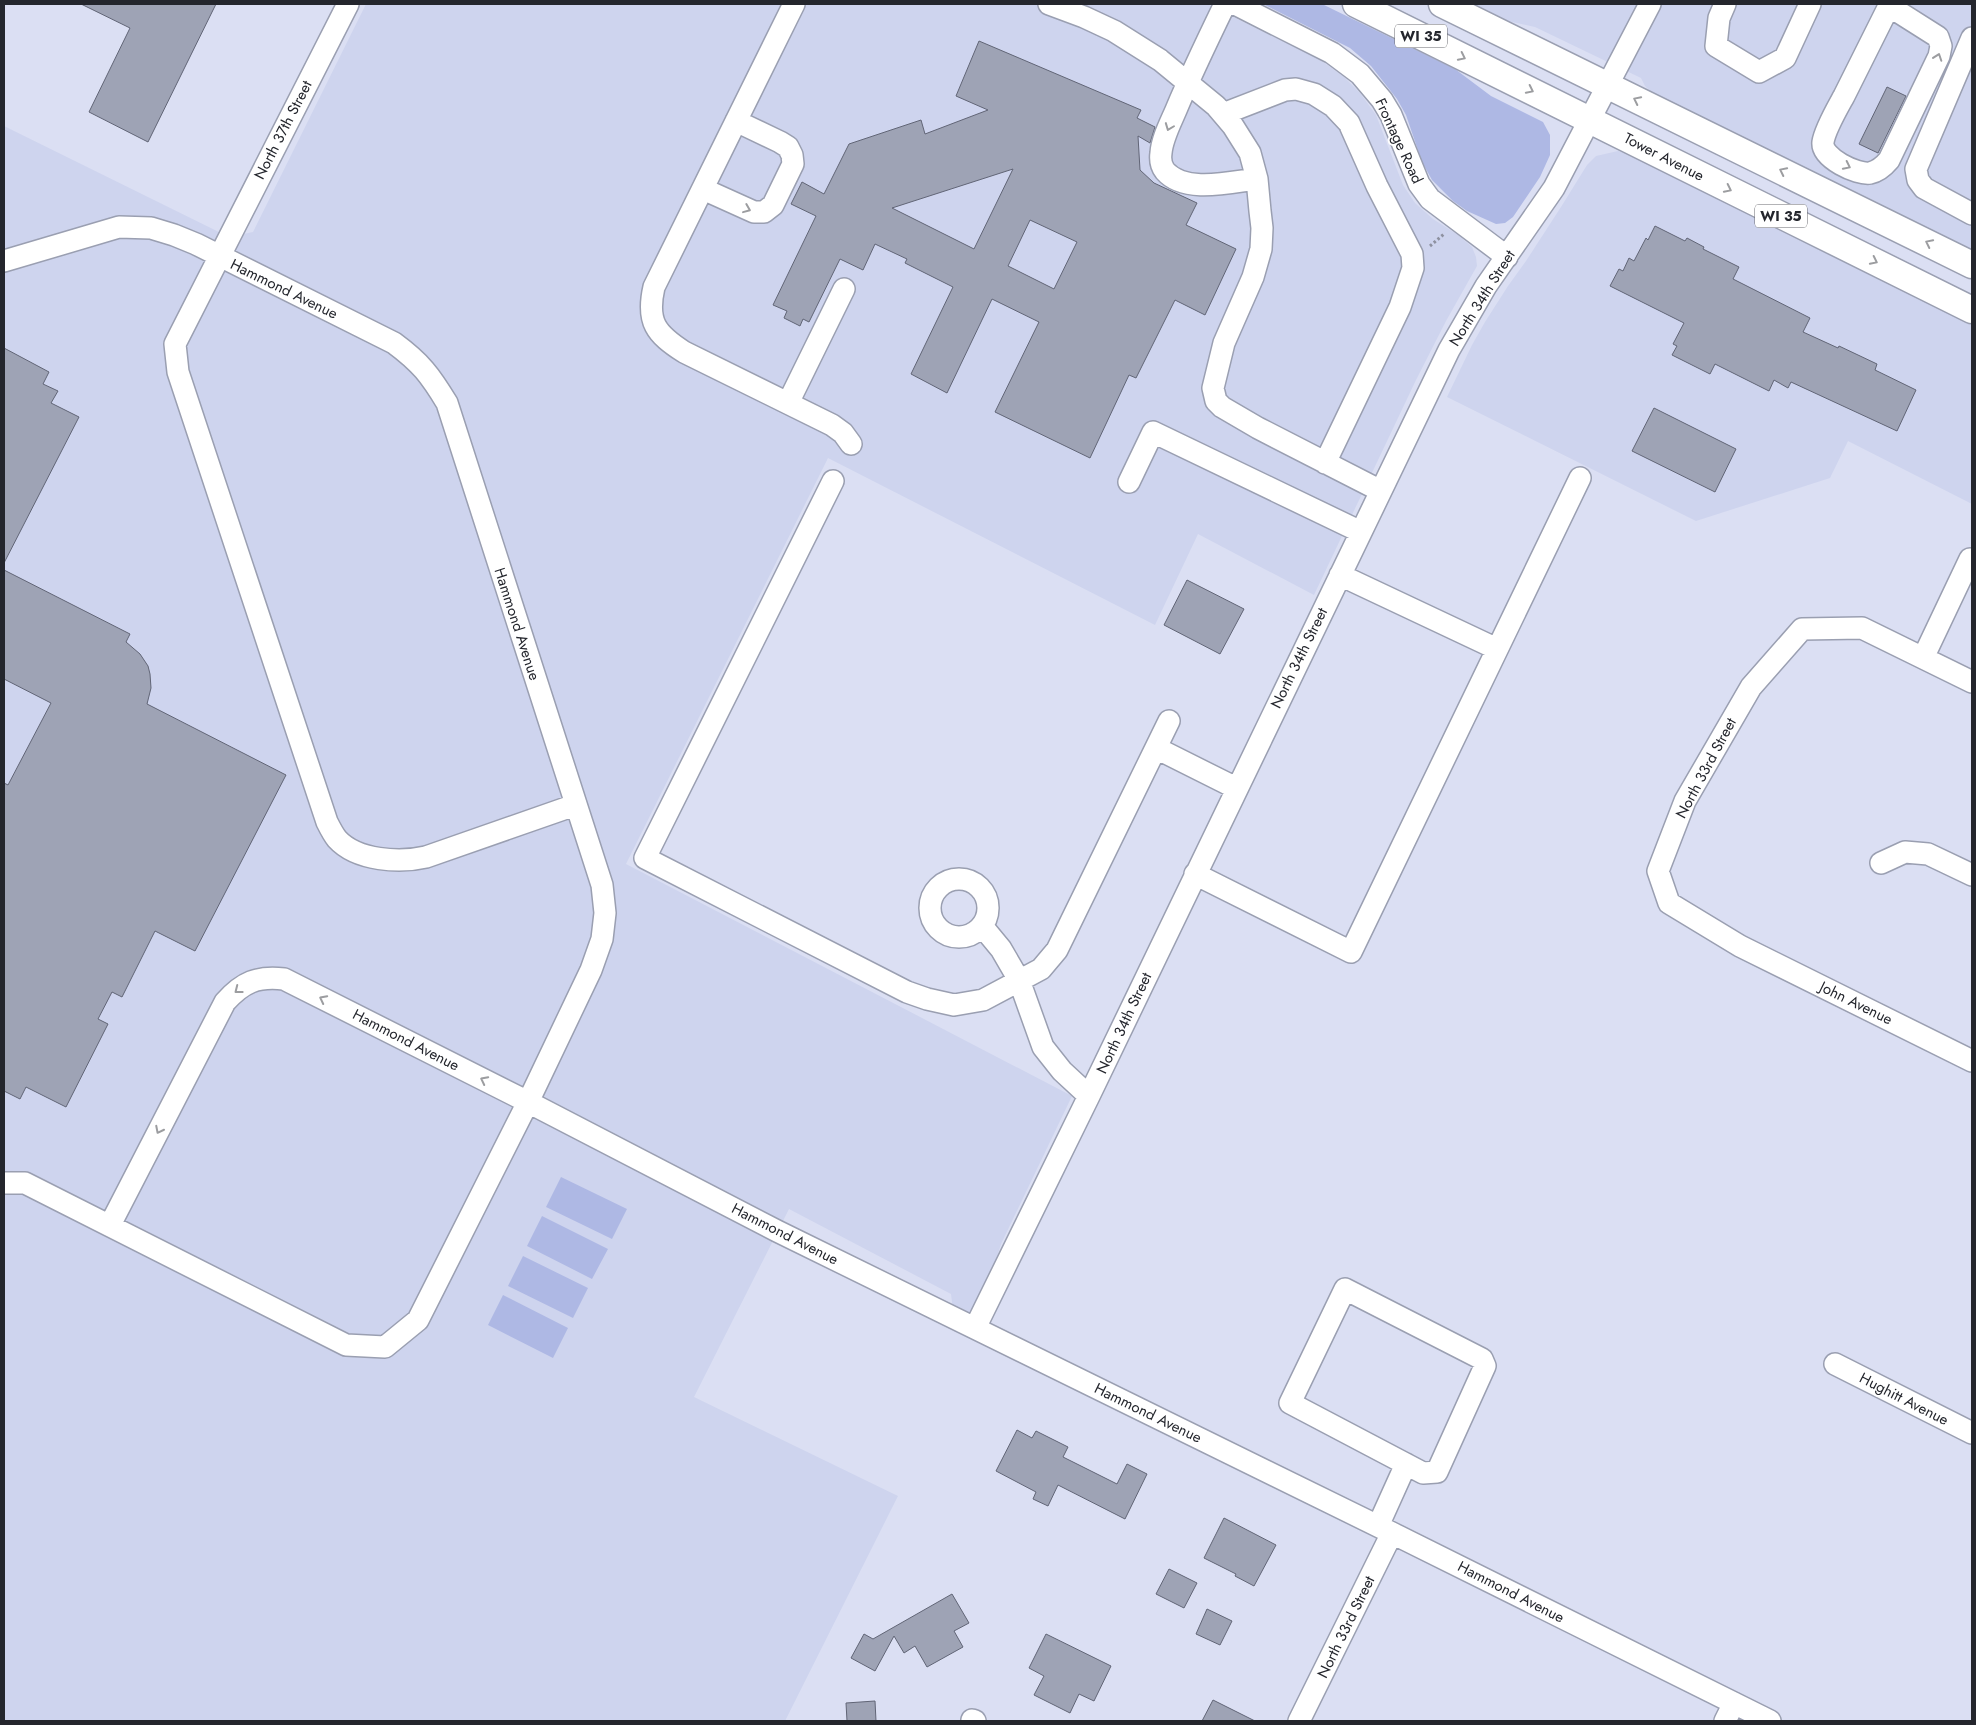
<svg xmlns="http://www.w3.org/2000/svg" width="1976" height="1725" font-family="Jost,sans-serif">
  <rect width="100%" height="100%" fill="#dbdff3"/>
  <!-- built -->
  <path fill="#ced4ee" d="M 366,4 L 1207,4 L 1319,59 L 1344,77 L 1360,93 L 1376,115 L 1403,185 L 1415,203 L 1433,219 L 1458,235 L 1472,247 L 1476,257 L 1477,266 L 1446,321 L 1416,380 L 1314,595 L 1198,534 L 1155,625 L 828,458 L 626,864 L 1072,1096 L 1001,1244 L 975,1328 L 954,1318 L 951,1294 L 789,1209 L 694,1397 L 898,1496 L 785,1721 L 4,1721 L 4,126 L 229,237 L 253,232 Z
    M 1464,4 L 1972,4 L 1972,255 L 1653,94 L 1645,86 L 1641,78 L 1535,27 L 1503,20 Z
    M 1618,151 L 1630,154 L 1972,323 L 1972,504 L 1848,441 L 1830,478 L 1696,521 L 1447,397 L 1472,345 L 1485,322 L 1508,286 L 1526,261 L 1561,207 L 1587,165 L 1596,156 Z"/>
  <!-- green -->
  <path fill="#aeb8e4" d="M 1263,4 L 1322,4 L 1455,69 L 1491,96 L 1543,122 L 1550,135 L 1550,155 L 1540,177 L 1513,217 L 1505,223 L 1496,224 L 1467,211 L 1453,201 L 1432,180 L 1422,162 L 1406,115 L 1397,99 L 1371,66 L 1350,48 Z
    M 561,1177 L 627,1209 L 612,1239 L 546,1207 Z
    M 542,1216 L 608,1249 L 592,1279 L 527,1246 Z
    M 523,1256 L 588,1288 L 573,1318 L 508,1286 Z
    M 503,1295 L 568,1328 L 553,1358 L 488,1325 Z"/>
  <!-- building -->
  <path fill="#9ea3b5" stroke="#616576" fill-rule="evenodd" d="M 81,4 L 216,4 L 148,142 L 89,112 L 130,28 Z
    M 979,41 L 1141,110 L 1137,118 L 1155,127 L 1150,143 L 1138,136 L 1140,170 L 1154,183 L 1197,203 L 1186,225 L 1236,249 L 1205,315 L 1175,300 L 1136,378 L 1129,375 L 1090,458 L 995,412 L 1039,322 L 992,299 L 947,393 L 911,374 L 953,287 L 905,263 L 907,259 L 875,244 L 863,270 L 840,259 L 809,322 L 803,319 L 800,326 L 784,318 L 787,311 L 773,305 L 816,216 L 791,204 L 802,182 L 824,194 L 849,144 L 921,120 L 925,134 L 988,110 L 956,96 ZM 1013,169 L 974,249 L 892,208 ZM 1030,220 L 1077,242 L 1054,289 L 1008,266 Z
    M 1887,87 L 1906,96 L 1878,153 L 1859,144 Z
    M 1655,226 L 1685,241 L 1687,238 L 1704,247 L 1703,249 L 1739,267 L 1733,279 L 1810,318 L 1803,332 L 1838,348 L 1839,346 L 1877,364 L 1875,370 L 1916,390 L 1897,431 L 1791,382 L 1788,388 L 1774,380 L 1769,391 L 1715,364 L 1710,374 L 1672,355 L 1677,346 L 1673,344 L 1684,323 L 1610,286 L 1619,269 L 1623,271 L 1629,258 L 1634,261 L 1646,238 L 1648,240 Z
    M 4,348 L 49,372 L 43,384 L 58,391 L 51,403 L 79,417 L 4,563 Z
    M 1654,408 L 1736,449 L 1715,492 L 1632,451 Z
    M 4,570 L 130,634 L 126,642 L 140,654 L 148,666 L 150,674 L 151,688 L 147,704 L 286,775 L 195,951 L 155,931 L 122,997 L 112,992 L 98,1019 L 108,1024 L 66,1107 L 26,1087 L 20,1099 L 4,1091 L 4,783 L 8,785 L 51,703 L 4,679 Z
    M 1187,580 L 1244,609 L 1220,654 L 1164,625 Z
    M 1017,1430 L 1032,1438 L 1036,1431 L 1068,1447 L 1063,1457 L 1117,1484 L 1127,1464 L 1147,1474 L 1125,1519 L 1058,1485 L 1048,1506 L 1033,1499 L 1036,1492 L 996,1471 Z
    M 1224,1518 L 1276,1545 L 1254,1586 L 1235,1576 L 1236,1574 L 1204,1558 Z
    M 1169,1569 L 1197,1583 L 1184,1608 L 1156,1594 Z
    M 952,1594 L 969,1623 L 954,1631 L 963,1647 L 927,1667 L 915,1646 L 904,1653 L 894,1636 L 875,1671 L 851,1658 L 864,1634 L 873,1639 Z
    M 1207,1609 L 1232,1621 L 1220,1645 L 1196,1634 Z
    M 1046,1634 L 1111,1666 L 1094,1701 L 1079,1694 L 1070,1713 L 1034,1695 L 1044,1676 L 1029,1668 Z
    M 1213,1700 L 1255,1721 L 1202,1721 Z
    M 875,1701 L 876,1721 L 847,1721 L 846,1703 Z"/>
  <g fill="none" stroke-linecap="round" stroke-linejoin="round">
    <!-- minor casing -->
    <g stroke="#9a9fb1" stroke-width="24">
      <path id="minor" d="M 348,4 L 175,344 L 178,372 L 327,822 C 330,828 333,834 337,839 C 357,861 400,863 426,857 L 575,805
        M 794,4 L 654,287 C 646,322 656,334 684,352 L 832,425 L 843,433 L 851,444
        M 1049,4 L 1084,17 L 1114,31 L 1160,60 L 1216,106 L 1233,126 L 1250,153 L 1257,179 L 1260,211 L 1262,228 L 1261,249 L 1253,277 L 1224,343 L 1213,388 L 1216,401 L 1222,407 L 1258,428 L 1381,491
        M 1225,4 C 1208,39 1191,74 1176,110 C 1170,124 1162,139 1161,153 C 1160,160 1161,166 1165,171 C 1185,194 1231,182 1257,179
        M 1235,4 L 1332,53 L 1360,74 L 1382,100 L 1391,115 L 1419,184 L 1430,199 L 1507,257
        M 1725,4 L 1719,18 L 1716,46 L 1759,72 L 1785,58 L 1810,4
        M 1889,6 L 1938,37 L 1941,46 L 1939,56 L 1889,160 C 1884,166 1879,171 1870,173 C 1857,175 1821,158 1823,142 C 1825,129 1838,107 1844,96 C 1859,66 1874,36 1889,6 L 1890,4
        M 1972,38 L 1916,169 L 1918,180 L 1924,188 L 1972,214
        M 1223,114 L 1285,90 L 1296,89 L 1314,94 L 1333,106 L 1349,123 L 1377,186 L 1412,254 L 1413,268 L 1400,307 L 1325,463
        M 703,189 L 754,212 L 764,212 L 773,205 L 793,164 L 792,155 L 788,147 L 780,142 L 736,121
        M 4,261 L 119,227 L 151,228 L 174,235 L 196,244 L 394,343 C 421,363 430,375 447,403 L 602,885 L 605,913 L 602,939 L 591,970 L 528,1102 L 418,1320 L 385,1347 L 346,1345 L 25,1183 L 4,1183
        M 788,403 L 844,289
        M 833,481 L 645,858 L 907,992 L 927,999 L 954,1005 L 983,1000 L 1041,969 L 1057,950 L 1169,721
        M 1129,482 L 1153,432 L 1361,532
        M 1340,575 L 1497,649
        M 1923,658 L 1970,559
        M 1972,682 L 1862,628 L 1802,629 L 1751,687 L 1685,801 L 1658,871 L 1669,903 L 1740,946 L 1972,1061
        M 1156,748 L 1236,788
        M 1881,863 L 1905,852 L 1928,854 L 1972,875
        M 1195,874 L 1351,952 L 1580,478
        M930 908a29 29 0 1 1 58 0a29 29 0 1 1-58 0Z
        M 982,926 L 1001,949 L 1019,980 L 1043,1047 L 1062,1071 L 1089,1096
        M 110,1225 L 225,1002 C 243,982 257,976 284,979 L 528,1102 L 777,1231 L 1392,1533 L 1770,1721
        M 1345,1289 L 1482,1359 L 1485,1366 L 1437,1472 L 1423,1473 L 1290,1403 Z
        M 975,1328 L 1089,1096 L 1449,350 L 1486,286 L 1554,188 L 1650,4
        M 1835,1364 L 1972,1433
        M 1378,1526 L 1406,1464
        M 972,1720 L 975,1721
        M 1299,1721 L 1392,1533
        M 1725,1721 L 1734,1703"/>
    </g>
    <!-- major casing -->
    <g stroke="#9a9fb1" stroke-width="29">
      <path id="major" d="M 1356,4 L 1972,310
        M 1442,4 L 1972,265"/>
    </g>
    <!-- path -->
    <path stroke="#8e91a0" stroke-width="3" stroke-dasharray="2.5 2.5" stroke-linecap="butt" d="M 1430,246 L 1444,234"/>
    <!-- minor -->
    <use href="#minor" stroke="#fff" stroke-width="21"/>
    <!-- major -->
    <use href="#major" stroke="#fff" stroke-width="26"/>
  </g>
  <!-- one-way arrows -->
  <defs><path id="oneway-chevron" d="M-2-3.5L2.5 0L-2 3.5" fill="none" stroke-width="1.6" stroke-linecap="round" stroke-linejoin="round" transform="scale(1.25)"/></defs>
  <g stroke="#9c9da0">
    <use href="#oneway-chevron" transform="translate(1462 57) rotate(26)"/>
    <use href="#oneway-chevron" transform="translate(1938 57) rotate(-71)"/>
    <use href="#oneway-chevron" transform="translate(1530 90) rotate(26)"/>
    <use href="#oneway-chevron" transform="translate(1637 100) rotate(-154)"/>
    <use href="#oneway-chevron" transform="translate(1169 127) rotate(111)"/>
    <use href="#oneway-chevron" transform="translate(1847 166) rotate(26)"/>
    <use href="#oneway-chevron" transform="translate(1783 171) rotate(-154)"/>
    <use href="#oneway-chevron" transform="translate(1728 189) rotate(26)"/>
    <use href="#oneway-chevron" transform="translate(747 209) rotate(22)"/>
    <use href="#oneway-chevron" transform="translate(1929 243) rotate(-154)"/>
    <use href="#oneway-chevron" transform="translate(1874 261) rotate(26)"/>
    <use href="#oneway-chevron" transform="translate(238 990) rotate(142)"/>
    <use href="#oneway-chevron" transform="translate(323 999) rotate(-153)"/>
    <use href="#oneway-chevron" transform="translate(484 1080) rotate(-153)"/>
    <use href="#oneway-chevron" transform="translate(159 1130) rotate(117)"/>
  </g>
  <g text-anchor="middle" stroke-width="4" stroke-linejoin="round" paint-order="stroke">
    <!-- shield labels -->
    <g fill="#fff" stroke="#66676c" stroke-width="1">
      <rect x="1395" y="24.5" width="52" height="23" rx="4"/>
      <rect x="1755" y="204.5" width="52" height="23" rx="4"/>
    </g>
    <g font-size="14" font-weight="bold" fill="#24262d">
      <text x="1421" y="41">WI 35</text>
      <text x="1781" y="221">WI 35</text>
    </g>
    <!-- street labels -->
    <g font-size="15" fill="#24262d" stroke="#fff">
      <text transform="translate(283 130) rotate(-63)" y="5">North 37th Street</text>
      <text transform="translate(1399 141) rotate(65)" y="5">Frontage Road</text>
      <text transform="translate(1664 157) rotate(27)" y="5">Tower Avenue</text>
      <text transform="translate(284 289) rotate(26)" y="5">Hammond Avenue</text>
      <text transform="translate(1482 298) rotate(-58)" y="5">North 34th Street</text>
      <text transform="translate(517 624) rotate(72)" y="5">Hammond Avenue</text>
      <text transform="translate(1299 658) rotate(-64)" y="5">North 34th Street</text>
      <text transform="translate(1706 768) rotate(-62)" y="5">North 33rd Street</text>
      <text transform="translate(1856 1003) rotate(26)" y="5">John Avenue</text>
      <text transform="translate(1124 1023) rotate(-65)" y="5">North 34th Street</text>
      <text transform="translate(406 1040) rotate(27)" y="5">Hammond Avenue</text>
      <text transform="translate(785 1234) rotate(27)" y="5">Hammond Avenue</text>
      <text transform="translate(1904 1399) rotate(27)" y="5">Hughitt Avenue</text>
      <text transform="translate(1148 1413) rotate(26)" y="5">Hammond Avenue</text>
      <text transform="translate(1511 1592) rotate(27)" y="5">Hammond Avenue</text>
      <text transform="translate(1346 1627) rotate(-64)" y="5">North 33rd Street</text>
    </g>
  </g>
  <!-- border -->
  <rect width="1976" height="1725" fill="none" stroke="#24262d" stroke-width="10"/>
</svg>
